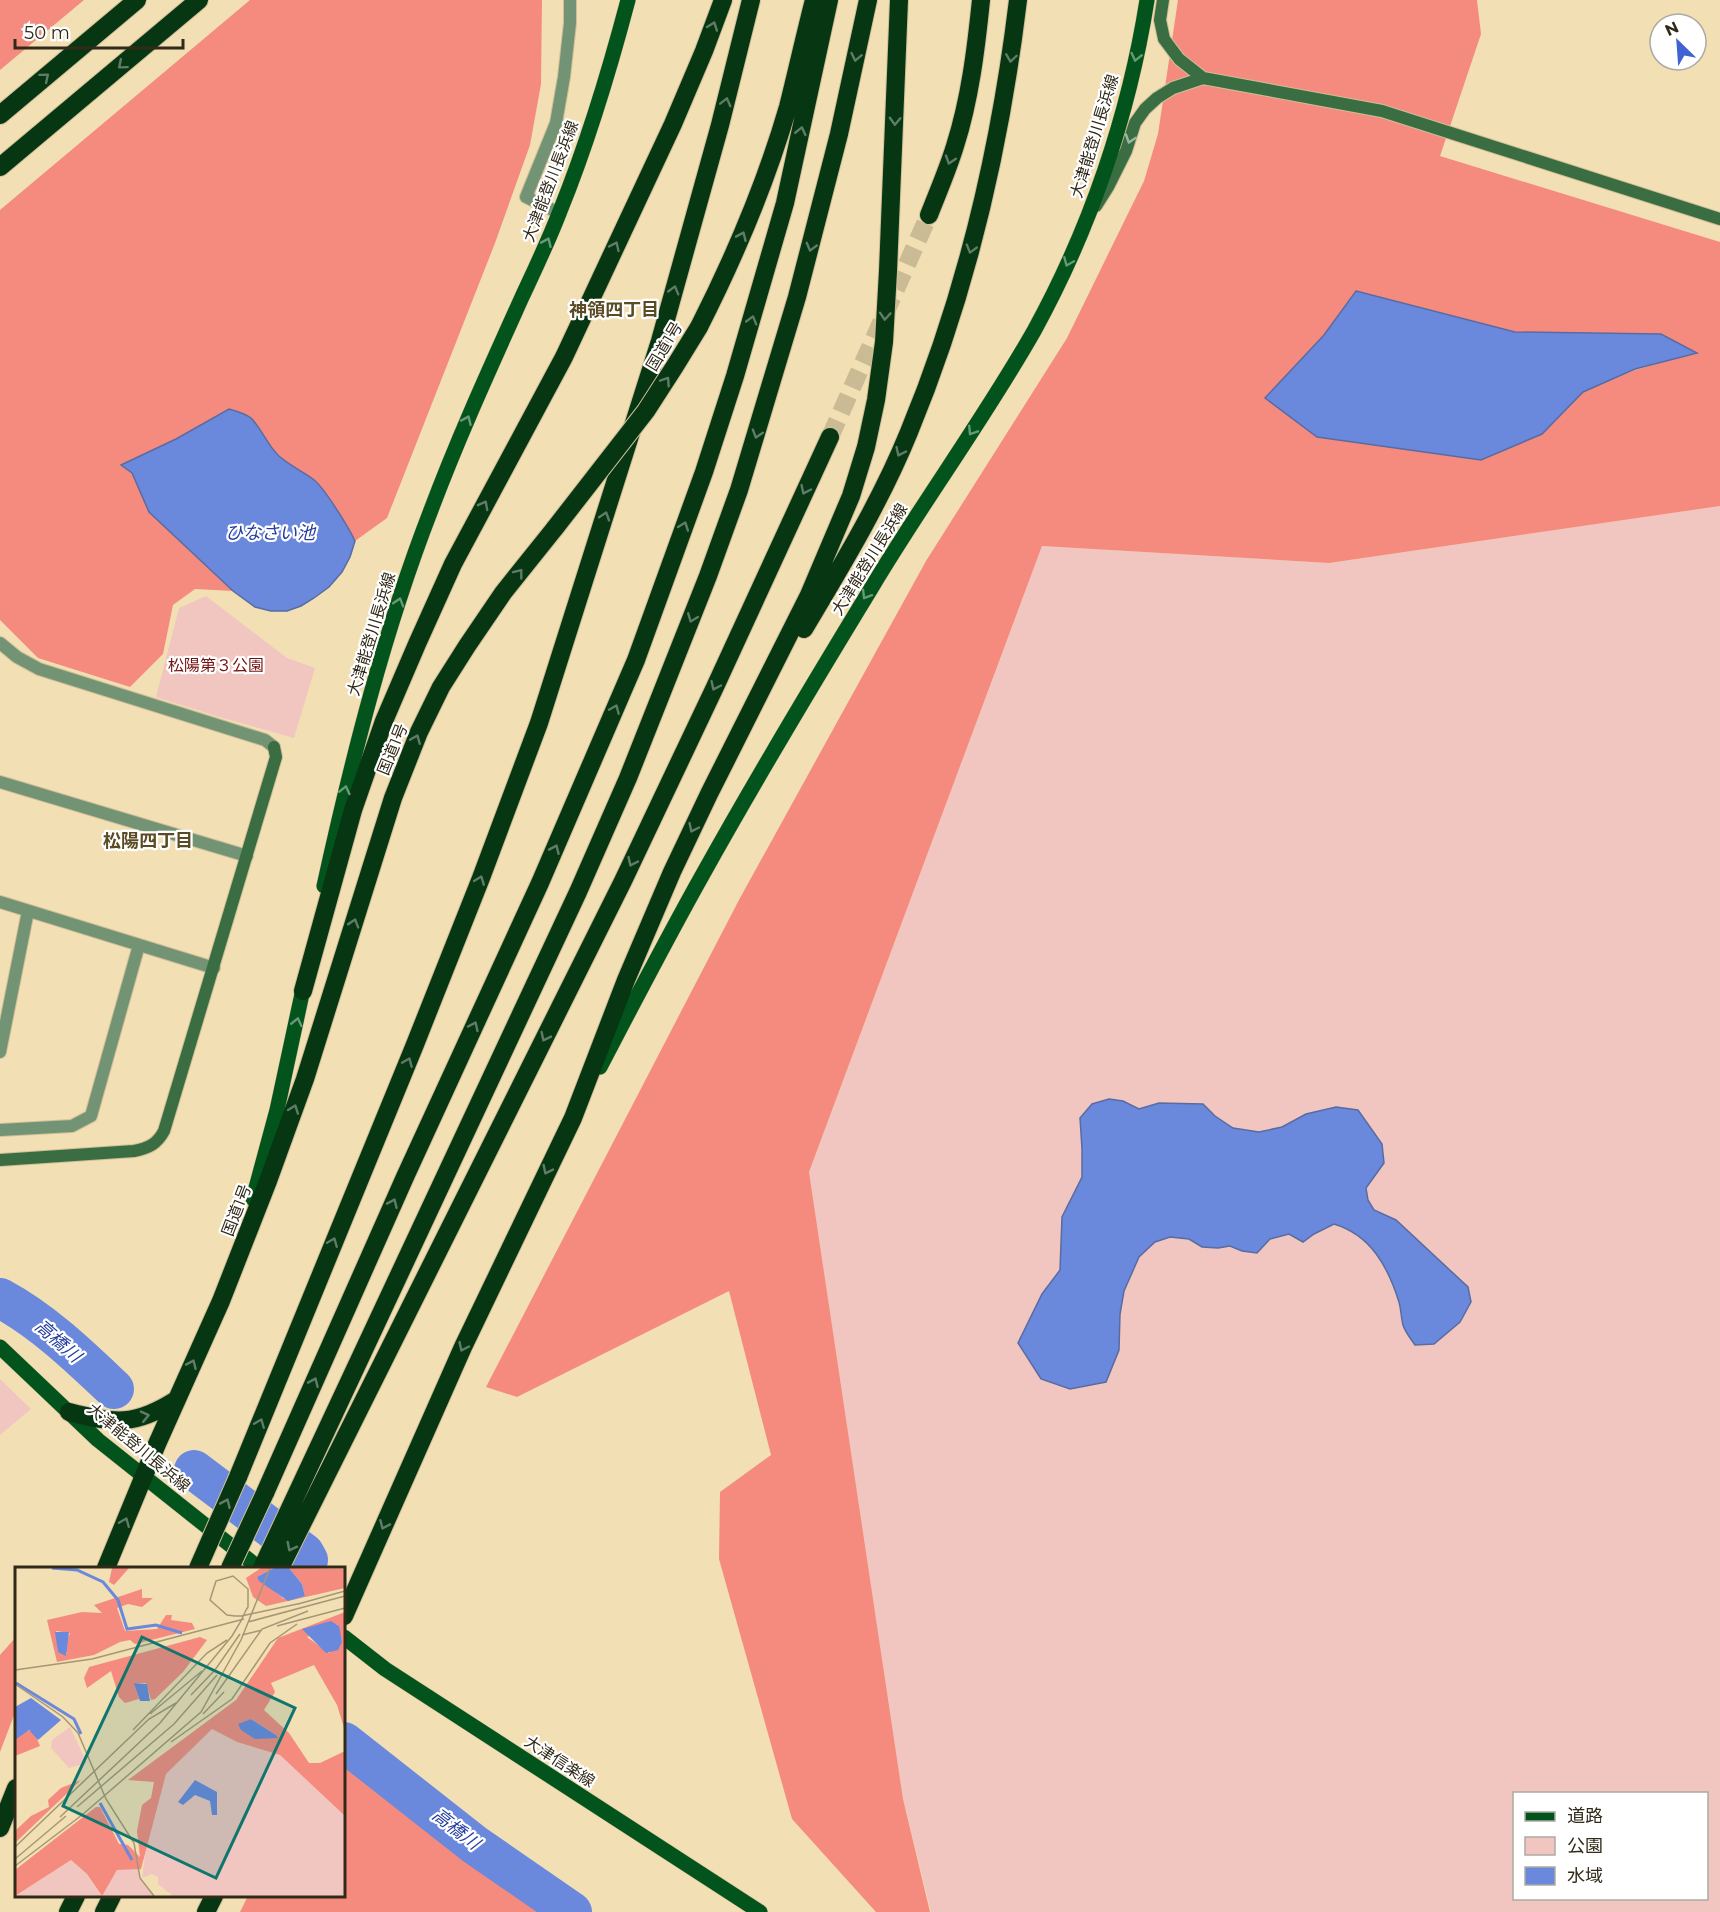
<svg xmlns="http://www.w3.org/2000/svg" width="1720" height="1912" font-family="Montserrat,'Noto Sans JP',sans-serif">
  <rect width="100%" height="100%" fill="#f2dfb4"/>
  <!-- green -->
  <path fill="#f1c6c0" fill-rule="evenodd" d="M 1720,506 L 1720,1912 L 931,1912 L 903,1799 L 809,1172 L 1042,546 L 1329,563 ZM 1514,1794 L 1706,1794 L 1706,1898 L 1514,1898 Z
    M 206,596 L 287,658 L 315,668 L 294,738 L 219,717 L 156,697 L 179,608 Z
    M 0,1379 L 31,1409 L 0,1435 Z"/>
  <!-- forest -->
  <path fill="#f58b7f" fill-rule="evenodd" d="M 0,0 L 84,0 L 0,70 Z
    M 250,0 L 542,0 L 541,84 L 530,145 L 495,243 L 387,518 L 355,541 C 351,532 346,525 340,517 C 332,505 327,492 316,482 C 309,475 297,470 289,464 C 272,451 262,434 250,417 L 176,439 L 122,465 L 132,473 L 149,512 L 233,591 L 195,589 L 173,605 L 163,654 L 130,687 L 38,658 L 0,620 L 0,210 Z
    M 1178,0 L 1477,0 L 1481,34 L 1440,156 L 1720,242 L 1720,506 L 1329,563 L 1042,546 L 809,1172 L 903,1799 L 930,1912 L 876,1912 L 792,1819 L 719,1559 L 720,1492 L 771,1455 L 729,1291 L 517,1397 L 486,1387 L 740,898 L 926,561 L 1067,338 L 1144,181 L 1158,134 ZM 1356,291 L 1515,332 L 1661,334 L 1696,353 L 1635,370 L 1583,392 L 1324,335 Z
    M 16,1637 L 16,1710 L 0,1752 L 0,1655 Z
    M 344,1761 L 540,1912 L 240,1912 L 248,1896 L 344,1896 Z"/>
  <!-- water -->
  <path fill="#6a88dc" stroke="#596ca2" stroke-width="1.5" d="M 1356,291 L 1515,332 L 1661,334 L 1697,353 L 1635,369 L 1583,392 L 1542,434 L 1481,460 L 1317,437 L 1265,398 L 1324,335 Z
    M 229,409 C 236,411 246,414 251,418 C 262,429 267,445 279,456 C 289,465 302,471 313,479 C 324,487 349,528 355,541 L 350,557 L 342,572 L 329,587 L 314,598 L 301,606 L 287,611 L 271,611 L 255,607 L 233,591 L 149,512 L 132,473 L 121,465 L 176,439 Z
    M 1109,1099 L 1123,1101 L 1139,1109 L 1159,1103 L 1203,1104 L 1215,1116 L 1233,1128 L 1259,1132 L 1282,1127 L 1306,1114 L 1336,1107 L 1358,1110 L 1382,1144 L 1384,1163 L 1366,1188 L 1368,1200 L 1374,1210 L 1396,1220 L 1468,1287 L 1471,1302 L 1460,1322 L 1434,1344 L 1415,1345 C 1411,1339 1405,1332 1403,1325 C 1401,1317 1401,1309 1399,1302 C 1388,1267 1371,1235 1334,1224 L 1314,1234 L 1303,1242 L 1289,1234 L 1270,1239 L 1257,1253 L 1242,1251 L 1230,1246 L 1218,1248 L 1202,1247 L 1189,1239 L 1170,1237 L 1155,1242 L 1139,1257 L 1124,1291 L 1120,1314 L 1119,1350 L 1106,1382 L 1070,1389 L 1041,1379 L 1018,1343 L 1042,1294 L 1060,1270 L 1062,1217 L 1082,1177 L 1082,1149 L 1080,1118 L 1092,1104 Z"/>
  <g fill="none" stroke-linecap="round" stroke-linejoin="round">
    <!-- river -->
    <path stroke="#6a88dc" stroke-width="40" d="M 0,1298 C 43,1321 79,1356 114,1389
      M 194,1470 L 304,1553 L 308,1560
      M 344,1742 L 475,1845 L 572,1912"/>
    <!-- highway-tunnel -->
    <path stroke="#cbbb95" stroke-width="18" stroke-dasharray="18 9" stroke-linecap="butt" d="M 830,437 L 929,215"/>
    <!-- street casing -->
    <g stroke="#cfbe98" stroke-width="14">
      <path id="street" d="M 559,213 L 526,197 L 556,123 L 564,77 L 570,23 L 570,0
        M 0,643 L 17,657 L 39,669 L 265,740 L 274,747
        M 0,782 L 247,856
        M 0,902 L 214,968
        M 0,1052 L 28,911
        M 0,1130 L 72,1126 L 91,1116 L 139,945"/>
    </g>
    <!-- secondary casing -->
    <g stroke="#cfbe98" stroke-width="14">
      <path id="secondary" d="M 1163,0 L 1160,20 L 1164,39 L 1179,59 L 1203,78 L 1382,111 L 1720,219
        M 1096,206 L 1108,187 L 1126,151 L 1135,123 L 1145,109 L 1157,98 L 1173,88 L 1203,78
        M 0,1160 L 134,1151 C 149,1148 157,1144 164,1131 L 276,757 L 274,747"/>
    </g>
    <!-- primary casing -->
    <g stroke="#cfbe98" stroke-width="16">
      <path id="primary" d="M 324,886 C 352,759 384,631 431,510 C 458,438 490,368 522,297 C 535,269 549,240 560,211 C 588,142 609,72 628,0
        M 600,1067 C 634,1002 667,938 703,874 C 757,777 814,682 872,587 C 924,500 984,419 1034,331 C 1090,229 1129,115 1147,0
        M 253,1199 L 277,1110 L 305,980
        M 0,1347 L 98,1440 L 259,1568
        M 344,1637 L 385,1669 L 760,1912"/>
    </g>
    <!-- highway casing -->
    <g stroke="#cfbe98" stroke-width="20">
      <path id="highway" d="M 0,115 L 137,0
        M 0,167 L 199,0
        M 929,215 C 938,192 948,169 955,146 C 970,99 976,49 981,0
        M 699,327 C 735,256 766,183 788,107 C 797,71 805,35 814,0
        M 804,629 C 842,565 881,501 909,432 C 967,292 1000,150 1018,0
        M 303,991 L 353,810 L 384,721 L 417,644 L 453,564 L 564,357 L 673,124 L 704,51 L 723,0
        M 69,1412 C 115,1424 135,1426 176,1400
        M 238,1477 L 414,1047 L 481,878 L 539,723 L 660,341 L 720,125 L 751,0
        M 265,1493 L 405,1177 L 540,883 L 636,660 L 704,472 L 735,376 L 785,203 L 829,0
        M 106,1568 L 157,1444 L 221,1301 L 268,1181 L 305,1079 L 393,798 L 419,732 L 441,687 L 467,646 L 503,593 L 555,528
        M 262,1568 L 578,892 L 628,778 L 708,576 L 739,490 L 797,297 L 839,134 L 868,0
        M 280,1568 L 623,881 L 715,687 L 830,437
        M 344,1616 L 463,1347 L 573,1118 L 626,980 L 672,872 L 709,794 L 809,595 L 851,496 L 866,447 L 876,400 L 884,342 L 888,271 L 899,0
        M 0,1828 L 16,1788
        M 68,1912 L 76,1896
        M 104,1912 L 112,1896
        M 206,1912 L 214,1896"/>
    </g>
    <!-- street -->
    <use href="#street" stroke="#729475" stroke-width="12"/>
    <!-- secondary -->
    <use href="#secondary" stroke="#3a6e42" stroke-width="12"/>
    <!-- primary -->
    <use href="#primary" stroke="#03531c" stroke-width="15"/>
    <!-- highway -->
    <use href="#highway" stroke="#073613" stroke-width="18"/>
    <!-- highway-bridge casing -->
    <g stroke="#cfbe98" stroke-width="20" stroke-linecap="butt">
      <path id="highway-bridge" d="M 555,528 L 646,411 L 675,366 L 699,327
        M 198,1568 L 238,1477
        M 230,1568 L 265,1493"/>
    </g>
    <!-- highway-bridge -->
    <use href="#highway-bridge" stroke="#073613" stroke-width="18"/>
  </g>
  <!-- one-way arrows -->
  <defs><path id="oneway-chevron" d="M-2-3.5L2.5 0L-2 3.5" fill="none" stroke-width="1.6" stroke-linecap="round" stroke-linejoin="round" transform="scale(1.5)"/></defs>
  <g stroke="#5e7c66">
    <use href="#oneway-chevron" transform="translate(713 26) rotate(-70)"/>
    <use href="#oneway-chevron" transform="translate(856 57) rotate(102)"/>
    <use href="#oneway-chevron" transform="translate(1011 58) rotate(98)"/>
    <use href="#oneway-chevron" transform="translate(122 65) rotate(140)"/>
    <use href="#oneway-chevron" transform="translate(45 77) rotate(-40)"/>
    <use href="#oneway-chevron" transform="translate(726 102) rotate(-76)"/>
    <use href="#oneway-chevron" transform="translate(895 121) rotate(92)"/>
    <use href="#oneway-chevron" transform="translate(801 131) rotate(-77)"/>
    <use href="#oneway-chevron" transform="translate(950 160) rotate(108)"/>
    <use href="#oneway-chevron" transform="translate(742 236) rotate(-66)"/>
    <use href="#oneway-chevron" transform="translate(615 246) rotate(-65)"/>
    <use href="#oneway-chevron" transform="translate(811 247) rotate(105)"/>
    <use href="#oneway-chevron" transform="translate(971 249) rotate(106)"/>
    <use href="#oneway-chevron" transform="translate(674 290) rotate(-74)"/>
    <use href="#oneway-chevron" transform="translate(885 316) rotate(94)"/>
    <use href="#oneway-chevron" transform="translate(752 320) rotate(-74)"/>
    <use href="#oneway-chevron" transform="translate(666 381) rotate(-56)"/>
    <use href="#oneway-chevron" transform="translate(757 434) rotate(107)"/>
    <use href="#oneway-chevron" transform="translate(900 452) rotate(115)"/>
    <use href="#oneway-chevron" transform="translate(805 490) rotate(115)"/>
    <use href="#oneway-chevron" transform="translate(484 505) rotate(-62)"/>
    <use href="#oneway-chevron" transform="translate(605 516) rotate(-72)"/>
    <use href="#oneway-chevron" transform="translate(684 526) rotate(-70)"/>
    <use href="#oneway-chevron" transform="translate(519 573) rotate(-52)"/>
    <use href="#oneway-chevron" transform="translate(692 618) rotate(111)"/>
    <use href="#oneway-chevron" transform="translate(715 686) rotate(115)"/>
    <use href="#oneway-chevron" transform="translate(615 709) rotate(-67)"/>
    <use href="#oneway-chevron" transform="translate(416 739) rotate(-68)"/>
    <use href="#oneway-chevron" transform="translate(693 828) rotate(115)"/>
    <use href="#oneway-chevron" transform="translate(555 849) rotate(-66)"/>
    <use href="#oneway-chevron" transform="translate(632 862) rotate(115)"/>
    <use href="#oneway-chevron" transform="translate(480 880) rotate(-69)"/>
    <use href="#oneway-chevron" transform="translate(354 923) rotate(-73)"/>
    <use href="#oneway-chevron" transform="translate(474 1026) rotate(-65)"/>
    <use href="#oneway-chevron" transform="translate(545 1037) rotate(116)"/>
    <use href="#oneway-chevron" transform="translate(408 1062) rotate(-67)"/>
    <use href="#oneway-chevron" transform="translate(294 1109) rotate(-70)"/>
    <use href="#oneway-chevron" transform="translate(547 1170) rotate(116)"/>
    <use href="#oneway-chevron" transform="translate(393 1203) rotate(-66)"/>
    <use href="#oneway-chevron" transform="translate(333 1242) rotate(-68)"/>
    <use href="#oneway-chevron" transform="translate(463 1347) rotate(115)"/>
    <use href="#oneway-chevron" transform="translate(192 1364) rotate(-66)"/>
    <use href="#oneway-chevron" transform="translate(314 1382) rotate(-66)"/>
    <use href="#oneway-chevron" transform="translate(145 1416) rotate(-13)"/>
    <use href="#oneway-chevron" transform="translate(260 1423) rotate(-68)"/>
    <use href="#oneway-chevron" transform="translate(226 1503) rotate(-66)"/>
    <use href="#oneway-chevron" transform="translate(125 1522) rotate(-68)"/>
    <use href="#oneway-chevron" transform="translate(384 1525) rotate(114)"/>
    <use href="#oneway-chevron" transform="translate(291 1547) rotate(117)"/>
  </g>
  <g stroke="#689877">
    <use href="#oneway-chevron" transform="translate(1136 57) rotate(103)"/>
    <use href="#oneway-chevron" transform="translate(547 242) rotate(-66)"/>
    <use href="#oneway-chevron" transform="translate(1068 262) rotate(113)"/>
    <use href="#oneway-chevron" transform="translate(467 420) rotate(-66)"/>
    <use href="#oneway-chevron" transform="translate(972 431) rotate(123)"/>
    <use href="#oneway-chevron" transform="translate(866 595) rotate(121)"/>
    <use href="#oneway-chevron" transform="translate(399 602) rotate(-73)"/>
    <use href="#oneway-chevron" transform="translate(345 790) rotate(-77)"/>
    <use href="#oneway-chevron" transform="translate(297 1022) rotate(-77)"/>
  </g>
  <use stroke="#9cb6a0" href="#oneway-chevron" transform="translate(1130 139) rotate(108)"/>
  <g text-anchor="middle" stroke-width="4.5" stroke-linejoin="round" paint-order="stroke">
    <!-- street labels -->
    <g font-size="16" fill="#312a19" stroke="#fff">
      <text transform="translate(1094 136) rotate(-73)" y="6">大津能登川長浜線</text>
      <text transform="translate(550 181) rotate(-69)" y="6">大津能登川長浜線</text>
      <text transform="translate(664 346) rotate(-59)" y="6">国道1号</text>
      <text transform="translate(869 559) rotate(-58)" y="6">大津能登川長浜線</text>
      <text transform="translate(371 634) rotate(-73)" y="6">大津能登川長浜線</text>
      <text transform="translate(392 749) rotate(-68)" y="6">国道1号</text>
      <text transform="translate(236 1210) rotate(-69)" y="6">国道1号</text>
      <text transform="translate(139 1447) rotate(40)" y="6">大津能登川長浜線</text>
      <text transform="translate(560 1761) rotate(33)" y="6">大津信楽線</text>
    </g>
    <!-- park labels -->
    <g font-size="16" fill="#701210" stroke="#fff">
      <text x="216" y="671">松陽第３公園</text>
    </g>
    <!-- neighbourhood labels -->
    <g font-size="18" font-weight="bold" fill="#5b4b24" stroke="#fff">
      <text x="614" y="316">神領四丁目</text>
      <text x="148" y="847">松陽四丁目</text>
    </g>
    <!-- water labels -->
    <g font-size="18" font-style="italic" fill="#253ea0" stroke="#fff">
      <text x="270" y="539">ひなさい池</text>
      <text transform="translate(58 1341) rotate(41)" y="6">高橋川</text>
      <text transform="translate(456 1829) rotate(38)" y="6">高橋川</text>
    </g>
  </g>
  <!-- overview -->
  <g transform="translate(15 1567)">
    <rect width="330" height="330" fill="#f2dfb4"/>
    <path d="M 55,160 L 72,196 L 54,201 L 36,181 L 37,173 ZM 197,161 L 222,175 L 265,188 L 330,249 L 330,329 L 158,329 L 143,317 L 143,310 L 137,307 L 127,311 L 133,267 L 151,207 ZM 56,293 L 72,307 L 86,329 L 102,303 L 123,302 L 125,311 L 138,329 L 0,329 Z" fill="#f1c6c0"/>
    <path d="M 97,1 L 114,1 L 99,18 L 94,15 ZM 246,1 L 259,1 L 242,10 L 269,32 L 290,29 L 287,17 L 274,1 L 330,2 L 330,21 L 251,39 L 238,30 L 231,11 ZM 127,22 L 127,31 L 138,31 L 127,40 L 113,37 L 102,41 L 110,64 L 142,62 L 151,48 L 157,48 L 156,53 L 177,56 L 180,62 L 120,77 L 115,73 L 105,75 L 79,88 L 42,95 L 32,53 L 67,45 L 87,46 L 79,38 ZM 41,64 L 55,66 L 49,80 L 52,87 L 43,85 ZM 330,45 L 330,164 L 322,138 L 299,98 L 256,116 L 260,125 L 249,143 L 274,166 L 294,196 L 305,196 L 330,184 L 330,249 L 265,188 L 222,175 L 197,162 L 151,207 L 126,302 L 102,303 L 87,329 L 72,307 L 56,293 L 0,329 L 0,303 L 81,240 L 85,240 L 104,277 L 113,278 L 125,290 L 122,264 L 127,238 L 136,231 L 139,215 L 113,213 L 221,133 L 263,71 ZM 322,57 L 327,75 L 314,86 L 292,70 ZM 236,152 L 261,168 L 262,171 L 223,158 ZM 185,70 L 192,73 L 168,105 L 140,132 L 136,133 L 131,116 L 120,116 L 124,132 L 110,136 L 104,130 L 96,104 L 72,121 L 69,111 L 74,100 ZM 11,163 L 19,165 L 25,179 L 0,189 L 0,173 ZM 66,213 L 0,276 L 0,264 L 16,249 L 34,240 L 33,233 L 46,221 Z" fill="#f58b7f" fill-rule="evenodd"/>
    <path d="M 259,1 L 274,1 L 287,17 L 290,29 L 273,34 L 244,14 L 242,10 ZM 316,54 L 324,59 L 327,75 L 323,83 L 311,86 L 287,62 ZM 40,65 L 54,65 L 51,89 L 43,85 ZM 119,116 L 132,117 L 135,134 L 125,134 ZM 16,131 L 46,153 L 23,173 L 14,163 L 0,173 L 0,140 ZM 236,152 L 261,168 L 263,171 L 240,172 L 226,163 L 223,157 ZM 180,213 L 202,225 L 202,248 L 197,248 L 195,234 L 180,228 L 168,238 L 163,235 Z" fill="#6a88dc"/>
    <path fill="none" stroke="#6a88dc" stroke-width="3" d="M 37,1 L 62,3 L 88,15 L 103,33 L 112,62 L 141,58 L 167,66M 1,116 L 59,152 L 66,167M 85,236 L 117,293"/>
    <path fill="none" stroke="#a59776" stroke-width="1.5" d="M 283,37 L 330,24M 233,55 L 330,29M 262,59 L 330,41M 227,68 L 247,63M 0,103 L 77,92 L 229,52M 0,117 L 48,150 L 63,166 L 91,232 L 119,276 L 125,311 L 139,329M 201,127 L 247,62 L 293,44M 176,128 L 200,103 L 225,67M 135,147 L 187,104M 188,147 L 209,125M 118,163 L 192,86 L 212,73M 156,175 L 217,132 L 255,76 L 282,57M 62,240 L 159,157 L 202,108M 45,250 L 145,156 L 217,69 L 226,54 L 231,43 L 233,40 L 233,22 L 218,9 L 201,14 L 195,33 L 212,48 L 220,49 L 226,49 L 231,48 L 287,36M 0,280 L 134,152 L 161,136M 0,292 L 51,249M 0,299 L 67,248 L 186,145 L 226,73 L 255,1"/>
    <path fill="#0f766e" fill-opacity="0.15" stroke="#0f766e" stroke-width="3" d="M 127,70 L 280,141 L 201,311 L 48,239 Z"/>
    <rect width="330" height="330" fill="none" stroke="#312a19" stroke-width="3"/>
  </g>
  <!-- legend -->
  <rect x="1513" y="1792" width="195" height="108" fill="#ffffff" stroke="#adaaa3" stroke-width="1.5"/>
  <rect x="1525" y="1812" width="30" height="9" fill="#03531c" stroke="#adaaa3" stroke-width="1.5"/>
  <text x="1567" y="1822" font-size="18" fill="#312a19">道路</text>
  <rect x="1525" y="1837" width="30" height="18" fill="#f1c6c0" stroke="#adaaa3" stroke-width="1.5"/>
  <text x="1567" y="1852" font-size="18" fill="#312a19">公園</text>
  <rect x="1525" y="1867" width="30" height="18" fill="#6a88dc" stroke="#adaaa3" stroke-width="1.5"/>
  <text x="1567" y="1882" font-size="18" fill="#312a19">水域</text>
  <!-- north arrow -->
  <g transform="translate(1678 42) rotate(335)"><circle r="28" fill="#ffffff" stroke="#adaaa3" stroke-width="1.5"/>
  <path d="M0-4.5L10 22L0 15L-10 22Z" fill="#4062d4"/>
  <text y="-9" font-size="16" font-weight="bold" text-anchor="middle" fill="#312a19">N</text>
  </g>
  <!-- scale -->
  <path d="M15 39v9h168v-9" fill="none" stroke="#312a19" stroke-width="3"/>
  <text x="24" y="39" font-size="18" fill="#312a19" stroke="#ffffff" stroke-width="4.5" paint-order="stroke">50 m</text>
</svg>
